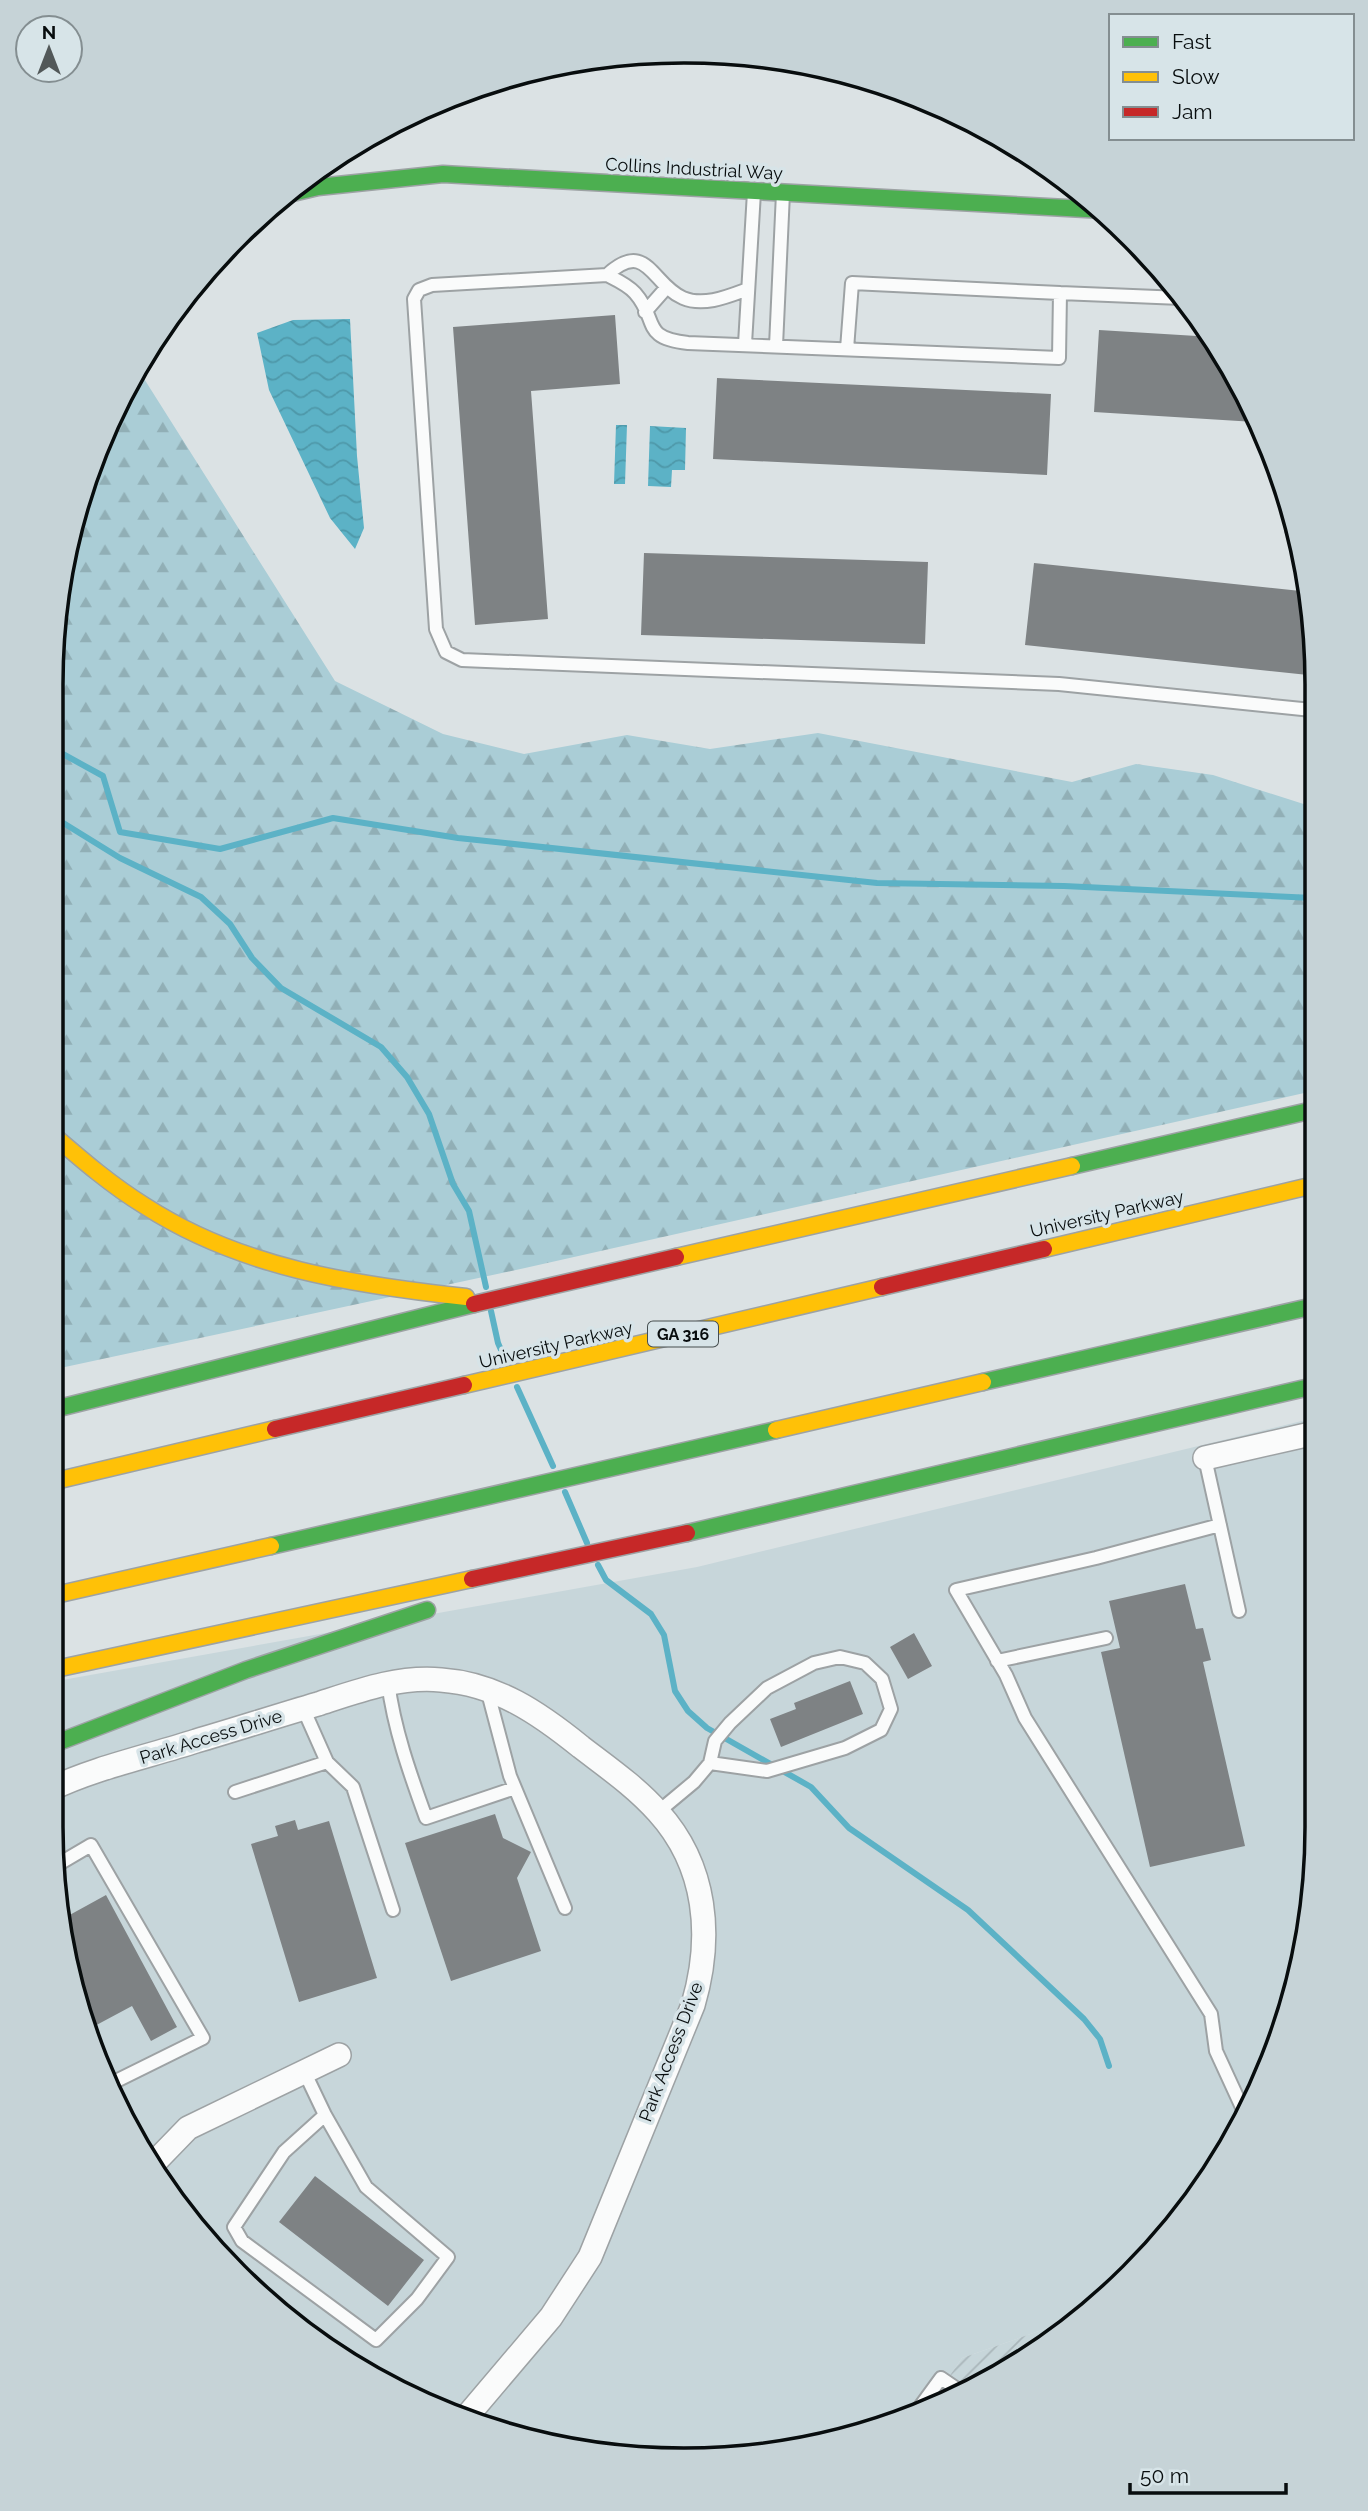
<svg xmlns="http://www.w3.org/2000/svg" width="1368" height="2511" font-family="Raleway,sans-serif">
  <defs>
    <pattern id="industrial-furrows" width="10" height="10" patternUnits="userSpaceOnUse" patternTransform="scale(1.75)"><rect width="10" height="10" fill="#c7d6da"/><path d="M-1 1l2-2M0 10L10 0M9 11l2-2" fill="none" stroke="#a9b6ba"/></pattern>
    <pattern id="forest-firs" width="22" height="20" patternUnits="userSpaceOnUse" patternTransform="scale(1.75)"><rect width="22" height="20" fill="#aacdd6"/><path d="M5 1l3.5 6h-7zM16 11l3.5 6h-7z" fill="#91afb6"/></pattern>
    <pattern id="water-waves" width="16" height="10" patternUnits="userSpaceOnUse" patternTransform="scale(1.75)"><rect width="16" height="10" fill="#5cb2c6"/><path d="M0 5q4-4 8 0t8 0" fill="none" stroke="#4e98a9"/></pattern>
  </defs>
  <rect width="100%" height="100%" fill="#dbe2e4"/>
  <!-- built -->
  <path fill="#c7d6da" d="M 1314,1418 L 1316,1868 L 1296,1991 L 1233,2143 L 1102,2303 L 1079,2317 L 962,2358 L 924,2413 L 726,2459 L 520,2439 L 391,2380 L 250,2277 L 182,2213 L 84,2031 L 51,1827 L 51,1682 L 697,1567 Z"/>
  <!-- industrial -->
  <path fill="url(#industrial-furrows)" d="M 1079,2317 L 927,2412 L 924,2413 L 962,2358 Z"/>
  <!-- forest -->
  <path fill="url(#forest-firs)" d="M 136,366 L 335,681 L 443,734 L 524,754 L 627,735 L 710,749 L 818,733 L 1072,782 L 1136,764 L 1213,775 L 1313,807 L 1313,1091 L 525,1268 L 51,1370 L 52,643 L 72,520 Z"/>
  <!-- water -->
  <path fill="url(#water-waves)" d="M 350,319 L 357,456 L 364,528 L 355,549 L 330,518 L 269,390 L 257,333 L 293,320 Z
    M 616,425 L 627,425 L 625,484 L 614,484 Z
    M 650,426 L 686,428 L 685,470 L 672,470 L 671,487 L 648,486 Z"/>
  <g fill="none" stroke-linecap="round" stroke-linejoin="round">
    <!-- stream -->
    <path stroke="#5cb2c6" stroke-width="6" d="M 52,748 L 103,776 L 120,832 L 220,849 L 333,818 L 458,838 L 877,883 L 1064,886 L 1313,898
      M 52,816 L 120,858 L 201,897 L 230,924 L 252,958 L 281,988 L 381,1047 L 407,1077 L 429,1114 L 453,1184 L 469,1211 L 486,1287
      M 491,1311 L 498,1343 L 506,1361
      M 517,1387 L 553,1466
      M 565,1492 L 587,1543
      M 598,1565 L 606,1580 L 651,1614 L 664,1635 L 675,1691 L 688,1711 L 707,1728 L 811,1787 L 849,1828 L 968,1910 L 1084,2019 L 1100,2039 L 1109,2066"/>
  </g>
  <!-- building -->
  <path fill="#7e8284" d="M 615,315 L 620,384 L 531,391 L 548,619 L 475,625 L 453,327 Z
    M 1099,330 L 1213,337 L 1255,422 L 1094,412 Z
    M 717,378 L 1051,394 L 1047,475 L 713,459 Z
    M 644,553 L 928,562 L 925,644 L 641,635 Z
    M 1034,563 L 1310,592 L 1312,641 L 1308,675 L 1025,645 Z
    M 1185,1584 L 1196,1629 L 1203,1628 L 1211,1660 L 1203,1662 L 1245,1846 L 1150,1867 L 1101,1652 L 1120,1648 L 1109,1601 Z
    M 914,1633 L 932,1666 L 908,1679 L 890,1647 Z
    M 850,1681 L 863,1714 L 781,1747 L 770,1719 L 796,1709 L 794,1703 Z
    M 495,1814 L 503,1838 L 531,1852 L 517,1878 L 541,1951 L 451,1981 L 405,1843 Z
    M 295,1820 L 298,1830 L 329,1821 L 377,1978 L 299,2002 L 251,1844 L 278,1836 L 275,1826 Z
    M 106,1895 L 177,2027 L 151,2041 L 132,2006 L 89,2029 L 82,2018 L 66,1917 Z
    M 315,2176 L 424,2260 L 388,2306 L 279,2222 Z"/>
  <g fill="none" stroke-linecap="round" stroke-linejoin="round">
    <!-- lane casing -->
    <g stroke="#9da2a4" stroke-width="16">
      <path id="lane" d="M 607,275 L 432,285 L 419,290 L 414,299 L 436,629 L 446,652 L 462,660 L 1059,684 L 1312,710
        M 748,289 C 729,296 704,307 683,298 C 652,285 647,238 607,275 C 617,280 628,285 635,293 C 659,320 640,338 688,343 L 1059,358 L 1060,293 L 852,283 L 847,349
        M 1060,293 L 1181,298
        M 645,312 L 667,287
        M 745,344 L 754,192
        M 776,346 L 783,193
        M 1290,507 L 1292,530 L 1296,535
        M 1205,1458 L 1239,1611
        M 1220,1525 L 1096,1558 L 956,1590 L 1006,1675 L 1025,1718 L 1211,2014 L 1216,2051 L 1245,2114
        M 997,1661 L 1106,1638
        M 388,1682 C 394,1729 410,1774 426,1818 L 515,1788
        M 487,1689 L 510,1776 L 565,1908
        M 303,1708 L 327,1762 L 353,1787 L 393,1910
        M 235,1792 L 327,1762
        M 658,1812 L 694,1782 L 710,1763 L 715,1741 L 730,1723 L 767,1688 L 814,1663 L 840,1657 L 865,1663 L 882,1679 L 891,1709 L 881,1730 L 845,1748 L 767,1771 L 710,1763
        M 57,1865 L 91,1845 L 203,2038 L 112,2083
        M 304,2071 L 325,2115 L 284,2152 L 234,2227 L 242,2241 L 376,2340 L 417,2299 L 448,2257 L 366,2187 L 325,2115
        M 914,2415 L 941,2378 L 960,2391"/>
    </g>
    <!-- street casing -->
    <g stroke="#9da2a4" stroke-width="26">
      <path id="street" d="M 1205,1458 L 1315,1433
        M 51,1789 C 94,1768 150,1756 196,1741 C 237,1729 277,1716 318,1704 C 358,1691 398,1676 441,1680 C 497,1684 539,1713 581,1747 C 607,1767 636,1787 658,1812 C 707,1866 713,1937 693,2005 L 590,2257 L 551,2317 L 468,2415
        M 155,2162 L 188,2128 L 339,2055"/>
    </g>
    <!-- fast casing -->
    <g stroke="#9da2a4" stroke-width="19">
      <path id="fast" d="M 284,195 L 318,187 L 443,174 L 1104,210
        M 1072,1166 L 1313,1110
        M 983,1382 L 1314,1306
        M 51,1410 L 474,1304
        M 687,1533 L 1314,1386
        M 271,1546 L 776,1430
        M 51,1745 L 246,1670 L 427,1610"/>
    </g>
    <!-- slow casing -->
    <g stroke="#9da2a4" stroke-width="19">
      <path id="slow" d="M 52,1134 C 82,1160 111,1185 145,1206 C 241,1268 354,1285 466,1297
        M 1044,1249 L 1314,1185
        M 676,1257 L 1072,1166
        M 464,1385 L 882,1287
        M 776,1430 L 983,1382
        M 51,1482 L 275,1429
        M 51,1596 L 271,1546
        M 51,1670 L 472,1579"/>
    </g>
    <!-- jam casing -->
    <g stroke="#9da2a4" stroke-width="19">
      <path id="jam" d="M 882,1287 L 1044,1249
        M 474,1304 L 676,1257
        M 275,1429 L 464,1385
        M 472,1579 L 687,1533"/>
    </g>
    <!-- lane -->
    <use href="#lane" stroke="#fafbfb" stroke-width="12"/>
    <!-- street -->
    <use href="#street" stroke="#fafbfb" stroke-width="23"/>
    <!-- fast -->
    <use href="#fast" stroke="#4caf50" stroke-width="16"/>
    <!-- slow -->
    <use href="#slow" stroke="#ffc107" stroke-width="16"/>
    <!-- jam -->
    <use href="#jam" stroke="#c62828" stroke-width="16"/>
  </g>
  <g text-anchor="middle" stroke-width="7" stroke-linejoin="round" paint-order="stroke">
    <!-- shield labels -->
    <rect fill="#d7e4e8" stroke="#464e4f" stroke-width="2" x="648" y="1321.5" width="70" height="25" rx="5"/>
    <g font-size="16" font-weight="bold" fill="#080d0e">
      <text x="683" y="1340">GA 316</text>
    </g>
    <!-- street labels -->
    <g font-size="18" fill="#080d0e" stroke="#d7e4e8">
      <text transform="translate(694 169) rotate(3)" y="6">Collins Industrial Way</text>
      <text transform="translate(1107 1214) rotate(-13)" y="6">University Parkway</text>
      <text transform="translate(556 1345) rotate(-13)" y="6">University Parkway</text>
      <text transform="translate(211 1737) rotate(-17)" y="6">Park Access Drive</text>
      <text transform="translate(671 2052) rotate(-69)" y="6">Park Access Drive</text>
    </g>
  </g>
  <!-- crop -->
  <path d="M0 0H1368V2511H0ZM684 63H684A621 621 0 0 1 1305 684V1827A621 621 0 0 1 684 2448H684A621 621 0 0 1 63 1827V684A621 621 0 0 1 684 63Z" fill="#c6d3d7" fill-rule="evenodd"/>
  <path fill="none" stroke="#080d0e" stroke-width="3.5" d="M684 63H684A621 621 0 0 1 1305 684V1827A621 621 0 0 1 684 2448H684A621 621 0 0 1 63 1827V684A621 621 0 0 1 684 63Z"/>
  <!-- legend -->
  <rect x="1109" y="14" width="245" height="126" fill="#d7e4e8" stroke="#848e91" stroke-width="2"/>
  <rect x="1123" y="37" width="35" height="10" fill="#4caf50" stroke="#848e91" stroke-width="2"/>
  <text x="1172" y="49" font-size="21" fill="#080d0e">Fast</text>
  <rect x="1123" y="72" width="35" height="10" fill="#ffc107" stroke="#848e91" stroke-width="2"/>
  <text x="1172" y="84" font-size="21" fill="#080d0e">Slow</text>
  <rect x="1123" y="107" width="35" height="10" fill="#c62828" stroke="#848e91" stroke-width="2"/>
  <text x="1172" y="119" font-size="21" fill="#080d0e">Jam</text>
  <!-- north arrow -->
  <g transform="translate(49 49)"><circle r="33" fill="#d7e4e8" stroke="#848e91" stroke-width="2"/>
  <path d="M0-5L12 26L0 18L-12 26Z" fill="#525859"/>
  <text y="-10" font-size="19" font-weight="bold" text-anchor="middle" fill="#080d0e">N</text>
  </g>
  <!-- scale -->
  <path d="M1130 2483v10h156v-10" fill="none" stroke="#080d0e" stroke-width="3.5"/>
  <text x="1140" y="2483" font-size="21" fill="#080d0e" stroke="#d7e4e8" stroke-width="5" paint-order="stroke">50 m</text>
</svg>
